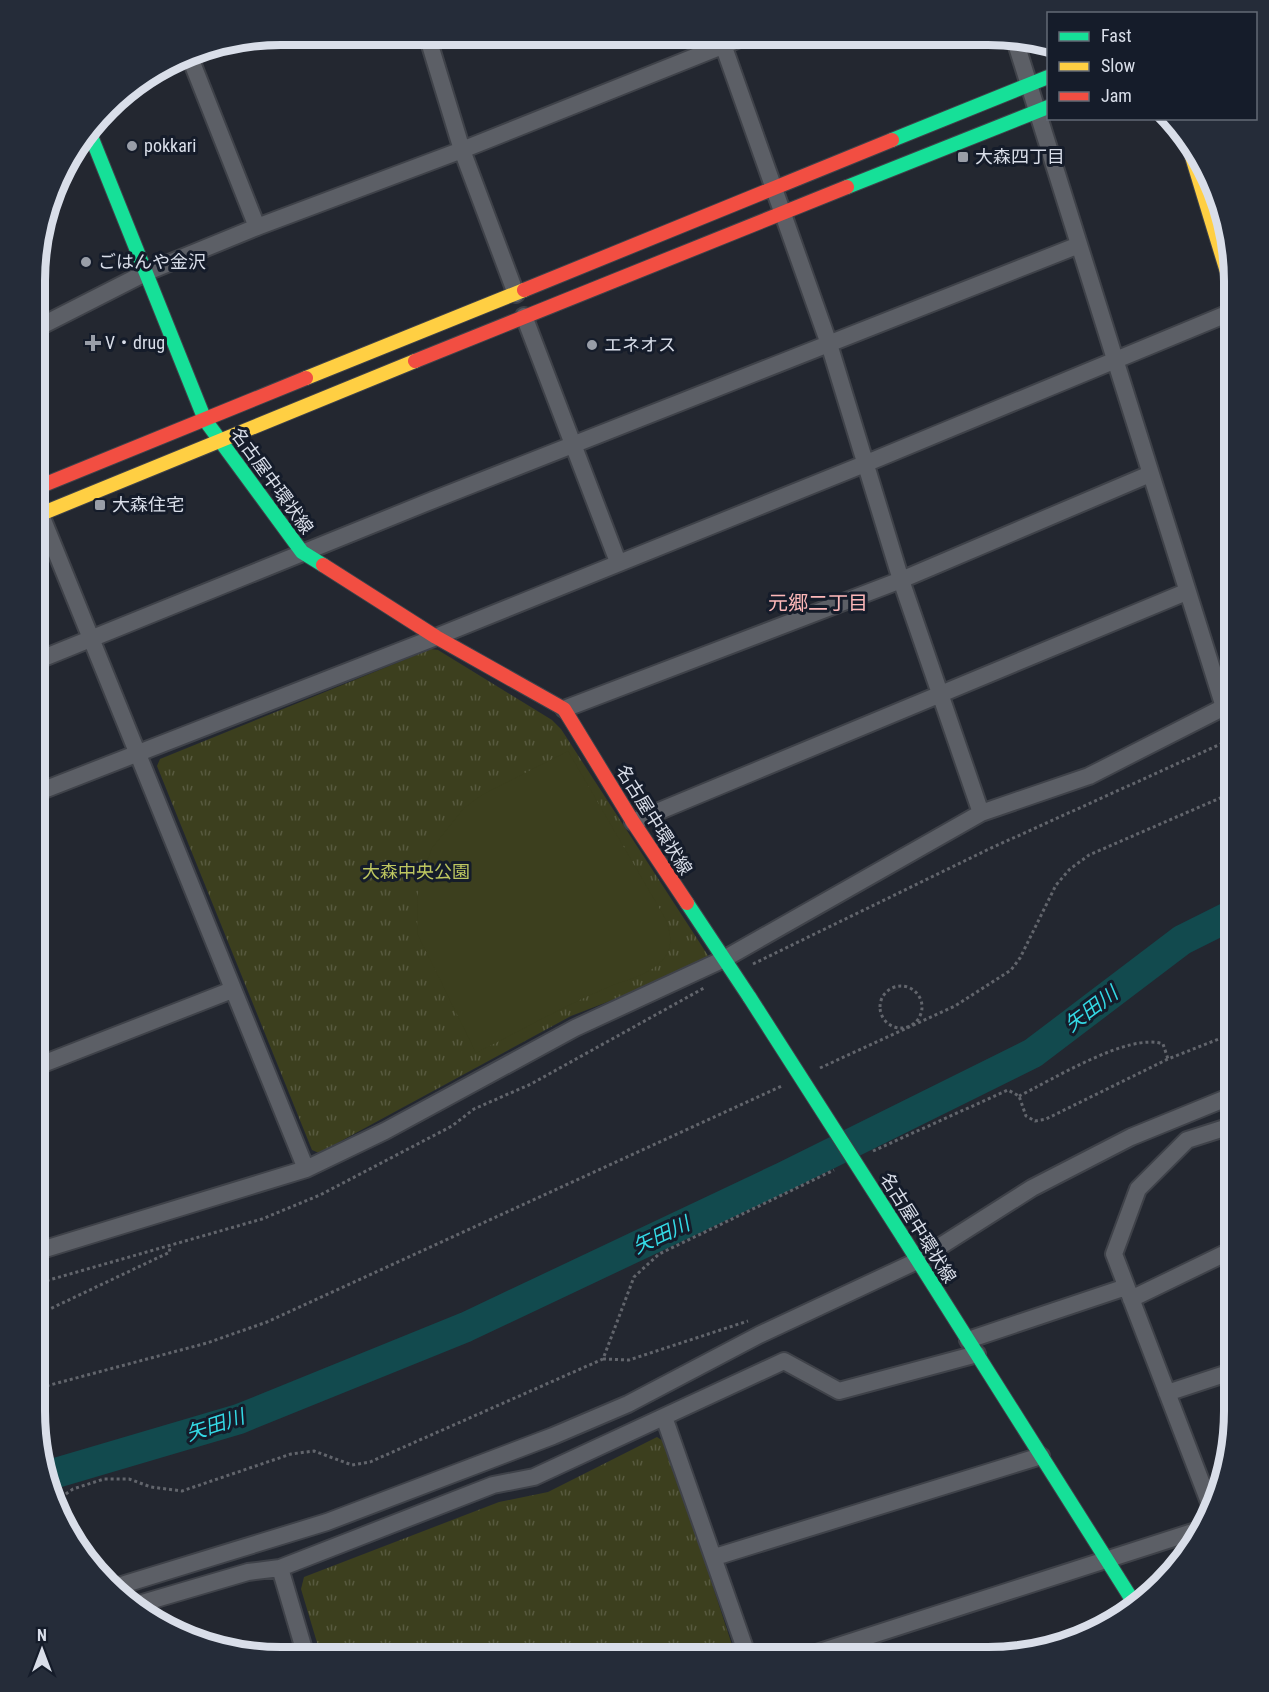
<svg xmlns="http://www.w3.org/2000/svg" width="1269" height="1692" font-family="'Roboto Condensed','Noto Sans JP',sans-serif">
  <defs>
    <pattern id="grass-tufts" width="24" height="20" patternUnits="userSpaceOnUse" patternTransform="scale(1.5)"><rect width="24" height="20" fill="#3c3f1e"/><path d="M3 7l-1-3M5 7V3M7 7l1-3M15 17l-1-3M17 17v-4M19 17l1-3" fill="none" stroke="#585a3f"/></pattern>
  </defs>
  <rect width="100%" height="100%" fill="#232730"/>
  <!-- grass -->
  <path fill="url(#grass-tufts)" d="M 431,649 L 438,650 L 552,720 L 561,729 L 709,957 L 706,964 L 571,1016 L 319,1153 L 312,1150 L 157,766 L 160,759 Z
    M 657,1437 L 666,1443 L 736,1657 L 321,1656 L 301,1589 L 304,1577 L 499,1502 L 548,1492 Z"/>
  <!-- garden -->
  <path fill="#3c3f1e" d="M 568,751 L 665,918 C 671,933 674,948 662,961 C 646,977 623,980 604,989 C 560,1008 518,1032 476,1053 L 417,933 L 418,891 L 423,872 L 432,848 L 464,808 L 482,795 Z"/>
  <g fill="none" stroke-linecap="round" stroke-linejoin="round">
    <!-- river -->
    <path stroke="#124a4e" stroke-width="30" d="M 49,1475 L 239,1419 L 466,1327 L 783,1177 L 1033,1053 L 1182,940 L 1234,914"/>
    <!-- street casing -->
    <g stroke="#3f4249" stroke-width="20">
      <path id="street" d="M 427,35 L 462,150 L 516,294
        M 720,36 L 829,344 L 901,580 L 981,813
        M 1014,37 L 1224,707
        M 189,55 L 257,227
        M 524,316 L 618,562
        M 37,328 L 147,272 L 257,227 L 462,150 L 747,36
        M 41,515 L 306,1169
        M 36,661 L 433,500 L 1079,245
        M 564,709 L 901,580 L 1150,474
        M 36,793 L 436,637 L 867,463 L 1234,311
        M 633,822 L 1186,592
        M 35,1067 L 232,990
        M 35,1252 L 306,1169 L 385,1131 L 575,1028 L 724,959 L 981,813 L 1089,776 L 1234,702
        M 1131,1299 L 1234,1249
        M 968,1340 L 1126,1287
        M 1167,1393 L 1234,1371
        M 664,1417 L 748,1657
        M 1212,1510 L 1114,1254 L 1138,1189 L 1187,1140 L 1234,1125
        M 715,1557 L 1041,1456
        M 280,1568 L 306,1656
        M 112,1588 L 327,1522 L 553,1436 L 628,1404 L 759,1335 L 917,1261 L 1032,1188 L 1131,1137 L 1234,1095
        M 132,1606 L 248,1572 L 280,1568 L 493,1485 L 534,1477 L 784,1361 L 839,1391 L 977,1354
        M 804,1657 L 1202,1529"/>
    </g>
    <!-- fast casing -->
    <g stroke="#3f4249" stroke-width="16">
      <path id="fast" d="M 89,131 L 205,420 L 302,552 L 323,565
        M 892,140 L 1048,77
        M 847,187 L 1048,107
        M 687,903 L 750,998
        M 903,1237 L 1136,1606"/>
    </g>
    <!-- slow casing -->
    <g stroke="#3f4249" stroke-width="16">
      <path id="slow" d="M 1186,137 L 1234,295
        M 306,378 L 524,290
        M 36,516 L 415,361"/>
    </g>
    <!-- jam casing -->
    <g stroke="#3f4249" stroke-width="16">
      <path id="jam" d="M 524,290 L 892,140
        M 415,361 L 847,187
        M 36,488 L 306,378
        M 323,565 L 436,637 L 564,709 L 633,822 L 687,903"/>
    </g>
    <!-- path -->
    <path stroke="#62656c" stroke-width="3" stroke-dasharray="3 3" stroke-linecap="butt" d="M 753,964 L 989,849 L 1234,738
      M880 1007a21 21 0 1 1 42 0a21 21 0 1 1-42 0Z
      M 820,1068 L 955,1006 L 1011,970 L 1020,958 L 1056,885 L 1070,869 L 1089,855 L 1234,792
      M 1019,1096 C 1052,1080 1129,1032 1163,1044 L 1168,1059
      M 873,1151 L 1008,1090 L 1019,1096 L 1026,1116 L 1035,1121 L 1046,1119 L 1168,1059 L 1234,1033
      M 35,1284 L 262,1219 L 320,1195 L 452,1126 L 474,1109 L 531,1084 L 704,988
      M 35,1316 L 170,1252 L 169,1246
      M 603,1359 L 629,1360 L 748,1321
      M 35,1389 L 207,1343 L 267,1322 L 782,1086
      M 56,1501 L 73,1489 L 104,1479 L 129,1479 L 151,1487 L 182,1491 L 291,1454 L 314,1451 L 352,1465 L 370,1462 L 603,1359 L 634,1277 L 659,1254 L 834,1170"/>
    <!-- street -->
    <use href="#street" stroke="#5c5f66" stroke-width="16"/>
    <!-- fast -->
    <use href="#fast" stroke="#16e098" stroke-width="14"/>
    <!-- slow -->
    <use href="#slow" stroke="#ffcf43" stroke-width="14"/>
    <!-- jam -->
    <use href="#jam" stroke="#f24e42" stroke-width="14"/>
    <!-- fast-bridge casing -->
    <g stroke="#3f4249" stroke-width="16" stroke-linecap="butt">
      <path id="fast-bridge" d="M 750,998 L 903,1237"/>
    </g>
    <!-- fast-bridge -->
    <use href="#fast-bridge" stroke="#16e098" stroke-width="14"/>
  </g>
  <!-- markers -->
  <g fill="#999ea8" stroke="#151c2a" stroke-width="2">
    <circle cx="132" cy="146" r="6"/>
    <rect x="957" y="151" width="12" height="12" rx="3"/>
    <circle cx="86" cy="262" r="6"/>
    <path d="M90 334h6v6h6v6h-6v6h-6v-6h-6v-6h6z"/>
    <circle cx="592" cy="345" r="6"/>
    <rect x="94" y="499" width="12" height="12" rx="3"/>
  </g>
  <g text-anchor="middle" stroke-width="6" stroke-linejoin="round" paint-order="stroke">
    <!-- poi labels -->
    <g font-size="18" fill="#d9dee9" stroke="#151c2a" text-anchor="start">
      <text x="144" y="152">pokkari</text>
      <text x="975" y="163">大森四丁目</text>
      <text x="98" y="268">ごはんや金沢</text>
      <text x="105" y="349">V・drug</text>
      <text x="604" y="351">エネオス</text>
      <text x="112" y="511">大森住宅</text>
    </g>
    <!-- street labels -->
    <g font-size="18" fill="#d9dee9" stroke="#151c2a">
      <text transform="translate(272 481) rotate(54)" y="6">名古屋中環状線</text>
      <text transform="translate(654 820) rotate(58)" y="6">名古屋中環状線</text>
      <text transform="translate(918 1228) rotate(58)" y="6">名古屋中環状線</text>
    </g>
    <!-- park labels -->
    <g font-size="18" fill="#bec760" stroke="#151c2a">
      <text x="416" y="878">大森中央公園</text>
    </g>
    <!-- neighbourhood labels -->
    <g font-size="20" fill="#fdb8b9" stroke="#151c2a">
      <text x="818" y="610">元郷二丁目</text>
    </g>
    <!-- water labels -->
    <g font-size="20" font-style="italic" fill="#34d9e5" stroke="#151c2a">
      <text transform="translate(1091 1009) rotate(-37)" y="7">矢田川</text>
      <text transform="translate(661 1235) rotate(-25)" y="7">矢田川</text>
      <text transform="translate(215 1425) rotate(-18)" y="7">矢田川</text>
    </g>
  </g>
  <!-- crop -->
  <path d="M0 0H1269V1692H0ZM281 45H988A236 236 0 0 1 1224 281V1411A236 236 0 0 1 988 1647H281A236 236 0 0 1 45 1411V281A236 236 0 0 1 281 45Z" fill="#252c39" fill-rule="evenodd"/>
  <path fill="none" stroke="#d9dee9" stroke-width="8" d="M281 45H988A236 236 0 0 1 1224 281V1411A236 236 0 0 1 988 1647H281A236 236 0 0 1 45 1411V281A236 236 0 0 1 281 45Z"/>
  <!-- legend -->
  <rect x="1047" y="12" width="210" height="108" fill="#151c2a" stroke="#636a76" stroke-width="1.5"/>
  <rect x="1059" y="32" width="30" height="9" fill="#16e098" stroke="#636a76" stroke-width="1.5"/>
  <text x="1101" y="42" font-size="18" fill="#d9dee9">Fast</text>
  <rect x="1059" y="62" width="30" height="9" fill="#ffcf43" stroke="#636a76" stroke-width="1.5"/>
  <text x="1101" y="72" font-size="18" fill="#d9dee9">Slow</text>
  <rect x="1059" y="92" width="30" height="9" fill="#f24e42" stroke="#636a76" stroke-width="1.5"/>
  <text x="1101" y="102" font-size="18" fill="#d9dee9">Jam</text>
  <!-- north arrow -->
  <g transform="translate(42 1650)" stroke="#151c2a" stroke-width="4.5" paint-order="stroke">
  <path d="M0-4.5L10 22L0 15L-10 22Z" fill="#d9dee9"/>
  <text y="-9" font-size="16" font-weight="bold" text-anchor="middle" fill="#d9dee9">N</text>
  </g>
</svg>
